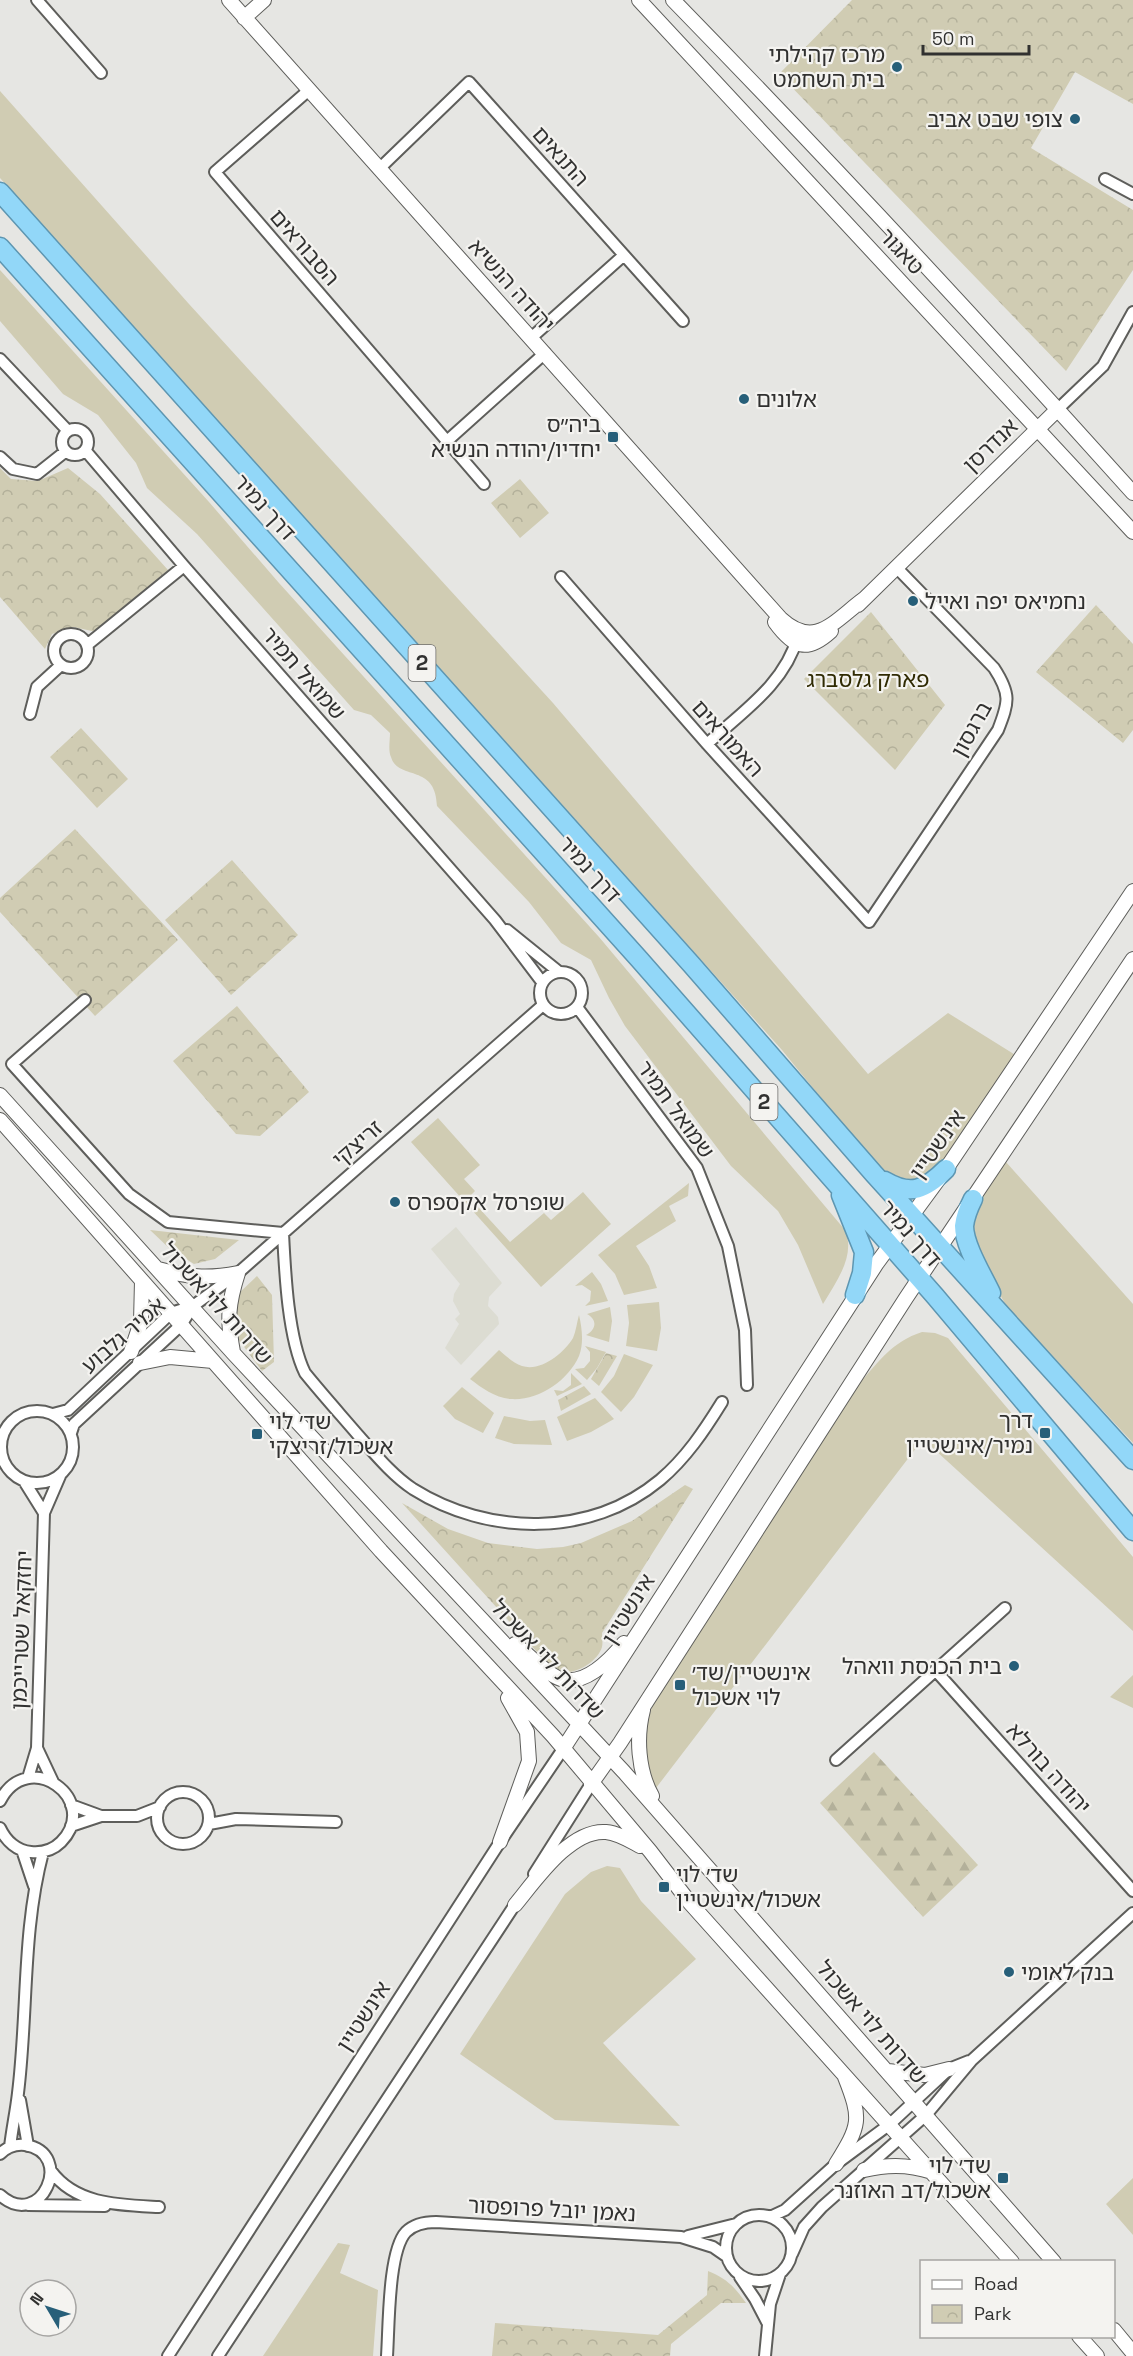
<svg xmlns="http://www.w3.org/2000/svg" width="1133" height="2356" font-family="'Space Grotesk','Noto Sans Hebrew',sans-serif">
  <defs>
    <pattern id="forest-firs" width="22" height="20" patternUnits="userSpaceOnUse" patternTransform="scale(1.5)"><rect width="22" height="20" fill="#d0ccb3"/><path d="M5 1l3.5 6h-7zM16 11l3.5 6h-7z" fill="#b3b09a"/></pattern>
    <pattern id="park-crowns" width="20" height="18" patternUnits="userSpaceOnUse" patternTransform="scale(1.5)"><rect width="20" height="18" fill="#d0ccb3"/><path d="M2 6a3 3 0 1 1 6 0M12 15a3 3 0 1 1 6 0" fill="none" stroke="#b3b09a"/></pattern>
  </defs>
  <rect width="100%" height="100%" fill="#e6e6e3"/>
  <!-- built -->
  <path fill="#dcdcd2" d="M 456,1227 L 502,1283 L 489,1297 L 488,1306 L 498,1317 L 499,1324 L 461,1365 L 445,1348 L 459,1324 L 455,1319 L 460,1314 L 453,1301 L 454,1294 L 460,1284 L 431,1249 Z"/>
  <!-- grass -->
  <path fill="#d0ccb3" d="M 0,91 L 189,304 L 553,703 L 868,1074 L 948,1013 L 1017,1056 L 940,1168 L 917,1182 L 896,1179 L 878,1168 L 782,1050 L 0,178 Z
    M 0,270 L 209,502 L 279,583 L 599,937 L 845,1230 C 856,1256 836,1282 823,1304 L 798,1245 L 778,1211 L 731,1166 L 625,1026 L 609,998 L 591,960 L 561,943 L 529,902 L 437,806 C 436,763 398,781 391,757 C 388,751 390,740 390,733 L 371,715 L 354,710 L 197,534 L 147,488 L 136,463 L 98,415 L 63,394 L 0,321 Z
    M 438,1118 L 480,1165 L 464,1179 L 475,1191 L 469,1197 L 510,1242 L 544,1213 L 551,1220 L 583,1192 L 611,1224 L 541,1287 L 411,1142 Z
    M 1006,1162 L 1133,1304 L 1133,1443 L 1007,1307 L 983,1265 L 970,1228 L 976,1207 Z
    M 689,1183 L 688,1196 L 669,1206 L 676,1221 L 636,1246 L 649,1266 L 657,1288 L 624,1295 L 615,1274 L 598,1255 Z
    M 592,1272 L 601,1284 L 608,1301 L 585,1306 L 590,1301 L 591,1291 L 582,1285 L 575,1286 Z
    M 659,1302 L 661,1328 L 657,1351 L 626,1346 L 629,1323 L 627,1305 Z
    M 610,1307 L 612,1321 L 609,1342 L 586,1335 C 596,1330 598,1320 587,1314 Z
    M 579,1315 C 582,1328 584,1343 579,1356 C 568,1381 538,1401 511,1399 C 495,1398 482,1388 470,1379 L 499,1350 C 506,1356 513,1363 522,1366 C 541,1372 564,1353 573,1338 C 576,1331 577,1322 579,1315 Z
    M 922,1332 L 935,1333 L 948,1338 L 1133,1557 L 1133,1631 L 923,1439 L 656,1788 C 639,1761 645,1729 654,1700 L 860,1383 C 880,1360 892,1342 922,1332 Z
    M 585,1346 L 606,1352 L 597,1368 L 587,1380 L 575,1369 L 584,1368 L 590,1361 L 590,1352 Z
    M 624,1354 L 653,1365 L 634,1397 L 621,1412 L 601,1392 L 614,1376 Z
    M 571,1373 L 582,1384 L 557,1396 L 554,1390 L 563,1391 L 571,1385 Z
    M 462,1387 L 494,1413 L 483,1433 L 455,1419 L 443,1406 Z
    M 595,1398 L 614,1419 L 591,1432 L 567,1441 L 557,1417 Z
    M 504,1416 L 530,1421 L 545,1420 L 552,1445 L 514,1444 L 495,1438 Z
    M 1133,1675 L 1133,1708 L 1110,1697 Z
    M 607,1866 L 620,1868 L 641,1901 L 696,1959 L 603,2043 L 680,2126 L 555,2120 L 460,2054 L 565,1894 L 591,1872 Z
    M 1133,2178 L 1133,2235 L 1106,2204 Z
    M 338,2243 L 350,2245 L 340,2273 L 378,2290 L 373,2356 L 263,2356 Z"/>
  <!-- forest -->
  <path fill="url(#forest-firs)" d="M 874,1752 L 978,1865 L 923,1917 L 820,1803 Z"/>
  <!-- park -->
  <path fill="url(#park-crowns)" d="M 852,0 L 1133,0 L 1133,104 L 1075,72 L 1031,148 L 1133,210 L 1133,270 L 1066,371 L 779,74 Z
    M 0,468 L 11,479 L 38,481 L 68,468 L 100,494 L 168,570 L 96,632 L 74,627 L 52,634 L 45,649 L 0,597 Z
    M 520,479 L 549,513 L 520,538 L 491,503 Z
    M 1096,605 L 1133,644 L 1133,730 L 1123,743 L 1036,672 Z
    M 871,612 L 945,705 L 895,770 L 804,679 Z
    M 81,728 L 128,779 L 97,808 L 50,757 Z
    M 75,829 L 178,940 L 95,1016 L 0,912 L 0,898 Z
    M 232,860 L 298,935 L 231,995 L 165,920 Z
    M 237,1006 L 309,1092 L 260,1136 L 236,1134 L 173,1061 Z
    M 150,1230 L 239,1240 L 215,1259 L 194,1264 L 170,1249 Z
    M 257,1276 L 272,1295 L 274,1362 L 262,1371 L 239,1340 L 236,1314 L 238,1294 Z
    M 606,1353 L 617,1356 L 599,1386 L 591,1379 Z
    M 584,1386 L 591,1394 L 561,1411 L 558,1400 Z
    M 685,1485 L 693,1489 L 602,1633 C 602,1637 603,1643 602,1647 C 598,1661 577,1674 563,1672 C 553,1671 544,1659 537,1652 L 402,1503 L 448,1529 L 488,1543 L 537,1549 L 563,1547 L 581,1543 L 632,1521 Z
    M 708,2271 C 726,2278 735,2287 746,2303 L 721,2303 L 671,2344 L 670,2356 L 492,2356 L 495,2323 L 658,2335 L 707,2295 Z"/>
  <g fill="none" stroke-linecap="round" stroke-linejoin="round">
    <!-- minor casing -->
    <g stroke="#5e5e5b" stroke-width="14">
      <path id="minor" d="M 37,0 L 101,73
        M 309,90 L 215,172 L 484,484
        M 379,169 L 469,82 L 683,321
        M 1105,179 L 1133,194
        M 531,338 L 624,255
        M 0,359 L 68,431
        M 1058,409 L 1103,366 L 1133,312
        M62 442a13 13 0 1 1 26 0a13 13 0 1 1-26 0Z
        M 447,441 L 545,353
        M 85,450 L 184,566 L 495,920 L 542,982
        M 0,457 L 13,469 L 37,474 L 66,451
        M 561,577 L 707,744 L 869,922 L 998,730 C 1009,702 1011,694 994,668 L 896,567
        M54 651a17 17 0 1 1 34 0a17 17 0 1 1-34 0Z
        M 87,645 L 184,566
        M 30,714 L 37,687 L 61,665
        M 707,744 C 742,712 785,684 798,636
        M 507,930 L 559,972
        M540 993a21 21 0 1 1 42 0a21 21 0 1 1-42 0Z
        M 85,1000 L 12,1064 L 129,1194 L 168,1222 L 283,1233 C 285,1273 288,1338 305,1373 C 322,1394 340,1414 358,1435 C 375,1454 392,1475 413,1489 C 488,1536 590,1538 660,1480 C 686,1458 704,1431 722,1402
        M 577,1007 L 697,1168 L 728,1246 L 745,1330 L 747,1385
        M1 1447a36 36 0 1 1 72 0a36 36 0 1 1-72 0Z
        M 53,1414 L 68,1410 L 171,1313 L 193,1306 L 238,1273 L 543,1005
        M 71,1433 L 74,1424 L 181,1325 L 193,1306
        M 24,1481 L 44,1513
        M 936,1671 L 1133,1891
        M 37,1748 L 53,1782
        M 836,1760 L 1005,1608
        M 28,1778 L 37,1748 L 44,1513 L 60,1476
        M157 1818a26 26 0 1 1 52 0a26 26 0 1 1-52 0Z
        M 0,1801 C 28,1746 102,1800 61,1842 C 53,1850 42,1853 31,1852 C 17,1851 6,1841 0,1828
        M 71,1805 L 101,1816
        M 209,1824 L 236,1819 L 336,1822
        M 71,1826 L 101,1816 L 137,1816 L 160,1807
        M 22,1850 L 34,1886
        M 534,1874 L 591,1784
        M 20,2100 L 28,2146
        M 10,2147 C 12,2129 16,2111 18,2093 C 28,2012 22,1931 43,1852
        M 0,2154 C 7,2147 16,2144 25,2145 C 76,2153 41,2232 0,2195
        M 51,2171 C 76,2205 120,2205 159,2207
        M 28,2205 L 105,2206
        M726 2248a33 33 0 1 1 66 0a33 33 0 1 1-66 0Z
        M 770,2217 L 785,2210 L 836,2164 L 890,2124 L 949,2069 L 969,2061
        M 688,2236 L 736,2224
        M 792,2254 L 804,2227 L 822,2207 L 926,2115 L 972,2060 L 1133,1913
        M 740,2277 L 755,2299 L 767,2322
        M 168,2356 L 500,1842 L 563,1749
        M 218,2356 L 518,1900
        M 387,2356 C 389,2328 388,2251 406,2232 C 414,2224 424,2222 436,2222 L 681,2237 L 713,2247 L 726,2256
        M 765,2356 L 770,2304 L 780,2274"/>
    </g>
    <!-- tertiary casing -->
    <g stroke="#5e5e5b" stroke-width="16">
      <path id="tertiary" d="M 229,0 L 781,619 C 815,650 834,621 864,599
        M 639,0 L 1133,532
        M 673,0 C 830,161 983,326 1133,493
        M 244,18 L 264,0
        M 858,605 L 1058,409
        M 775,622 C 794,648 807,653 831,631
        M 0,1095 L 234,1354 L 624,1772 L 1054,2262
        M 0,1120 L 381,1551 L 553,1736 L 650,1851 L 690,1903 L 1012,2262
        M 158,1269 C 188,1277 207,1279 238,1273 C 228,1304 227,1320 233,1352
        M 131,1352 L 141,1322 L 142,1281
        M 140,1363 L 170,1357 L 213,1361
        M 515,1644 C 527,1653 547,1675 561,1679 C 585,1686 610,1660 624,1643
        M 643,1710 C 636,1737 638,1771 652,1796
        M 563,1749 L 877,1263 L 946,1169 L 1133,891
        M 591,1784 L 620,1743 L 906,1298 L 1133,959
        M 500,1842 L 529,1761 L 527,1732 L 508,1698
        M 515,1905 C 535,1881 570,1829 606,1832 C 618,1833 629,1840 640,1846
        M 888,2071 L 925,2075 L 949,2069
        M 836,2164 C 860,2125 862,2120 845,2077
        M 864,2170 C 888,2164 909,2164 932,2172
        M 1114,2330 L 1133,2353
        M 1079,2336 L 1097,2356"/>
    </g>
    <!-- trunk casing -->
    <g stroke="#5e96b1" stroke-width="21">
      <path id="trunk" d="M 0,192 L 691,964 L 874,1174 L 1133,1460
        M 0,247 L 639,959 L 935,1296 L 1133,1531
        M 885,1181 C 911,1196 925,1190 946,1169
        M 841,1195 L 864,1252 L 862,1273 L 855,1295
        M 973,1199 C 969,1207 965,1217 964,1226 C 964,1245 983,1276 991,1293"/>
    </g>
    <!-- minor -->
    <use href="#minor" stroke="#fff" stroke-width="10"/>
    <!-- tertiary -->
    <use href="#tertiary" stroke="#fff" stroke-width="14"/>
    <!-- trunk -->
    <use href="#trunk" stroke="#92d7f8" stroke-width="18"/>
  </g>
  <!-- markers -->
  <g fill="#275f79" stroke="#f4f3f0" stroke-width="2">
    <circle cx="897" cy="67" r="6"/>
    <circle cx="1075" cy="119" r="6"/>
    <circle cx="744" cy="399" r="6"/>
    <rect x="607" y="431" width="12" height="12" rx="3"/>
    <circle cx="913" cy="601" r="6"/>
    <circle cx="395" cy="1202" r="6"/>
    <rect x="1039" y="1427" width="12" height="12" rx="3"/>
    <rect x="251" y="1428" width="12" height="12" rx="3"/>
    <circle cx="1014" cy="1666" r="6"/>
    <rect x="674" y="1679" width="12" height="12" rx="3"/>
    <rect x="658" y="1881" width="12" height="12" rx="3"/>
    <circle cx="1009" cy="1972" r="6"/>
    <rect x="997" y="2172" width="12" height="12" rx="3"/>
  </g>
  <g text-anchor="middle" stroke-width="4.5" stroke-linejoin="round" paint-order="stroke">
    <!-- shield labels -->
    <g fill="#f4f3f0" stroke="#6c6b6a" stroke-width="1.5">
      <rect x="408.5" y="645" width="27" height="36" rx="4.5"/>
      <rect x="750.5" y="1084" width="27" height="36" rx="4.5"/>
    </g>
    <g font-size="21" font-weight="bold" fill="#313130">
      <text x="422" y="670">2</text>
      <text x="764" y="1109">2</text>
    </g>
    <!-- poi labels -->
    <g font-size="22" fill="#313130" stroke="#f4f3f0" text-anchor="start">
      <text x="885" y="62" text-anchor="end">מרכז קהילתי<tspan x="885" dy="25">בית השחמט</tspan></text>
      <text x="1063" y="127" text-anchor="end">צופי שבט אביב</text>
      <text x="756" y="407">אלונים</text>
      <text x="601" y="432" text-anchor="end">ביה״ס<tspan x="601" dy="25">יחדיו/יהודה הנשיא</tspan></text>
      <text x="925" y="609">נחמיאס יפה ואייל</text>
      <text x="407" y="1210">שופרסל אקספרס</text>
      <text x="1033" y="1428" text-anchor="end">דרך<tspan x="1033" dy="25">נמיר/אינשטיין</tspan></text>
      <text x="269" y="1429">שד׳ לוי<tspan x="269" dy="25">אשכול/זריצקי</tspan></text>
      <text x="1002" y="1674" text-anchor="end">בית הכנסת וואהל</text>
      <text x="692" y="1680">אינשטיין/שד׳<tspan x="692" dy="25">לוי אשכול</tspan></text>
      <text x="676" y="1882">שד׳ לוי<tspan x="676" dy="25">אשכול/אינשטיין</tspan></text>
      <text x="1021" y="1980">בנק לאומי</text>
      <text x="991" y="2173" text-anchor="end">שד׳ לוי<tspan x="991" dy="25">אשכול/דב האוזנר</tspan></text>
    </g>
    <!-- street labels -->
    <g font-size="22" fill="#313130" stroke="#f4f3f0">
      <text transform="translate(561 156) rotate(48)" y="8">התנאים</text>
      <text transform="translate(305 247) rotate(49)" y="8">הסבוראים</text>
      <text transform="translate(902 251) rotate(47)" y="8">טאגור</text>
      <text transform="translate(512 285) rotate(48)" y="8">יהודה הנשיא</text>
      <text transform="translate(990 445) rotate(-44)" y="8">אנדרסן</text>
      <text transform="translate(265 507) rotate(48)" y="8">דרך נמיר</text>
      <text transform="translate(304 673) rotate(49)" y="8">שמואל תמיר</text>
      <text transform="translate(971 729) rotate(-61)" y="8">ברגסון</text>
      <text transform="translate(728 738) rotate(48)" y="8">האמוראים</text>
      <text transform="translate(590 869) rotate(48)" y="8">דרך נמיר</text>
      <text transform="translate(676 1109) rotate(54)" y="8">שמואל תמיר</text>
      <text transform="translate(357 1143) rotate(-41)" y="8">זריצקי</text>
      <text transform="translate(937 1144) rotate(-55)" y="8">אינשטיין</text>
      <text transform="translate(911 1233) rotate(49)" y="8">דרך נמיר</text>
      <text transform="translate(217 1303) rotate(48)" y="8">שדרות לוי אשכול</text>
      <text transform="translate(123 1335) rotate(-41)" y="8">אמיר גלבוע</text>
      <text transform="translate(628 1609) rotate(-58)" y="8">אינשטיין</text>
      <text transform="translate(21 1630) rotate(-88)" y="8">יחזקאל שטרייכמן</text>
      <text transform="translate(548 1659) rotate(47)" y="8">שדרות לוי אשכול</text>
      <text transform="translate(1049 1768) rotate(48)" y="8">יהודה בורלא</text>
      <text transform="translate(363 2016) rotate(-57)" y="8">אינשטיין</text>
      <text transform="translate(872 2022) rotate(49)" y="8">שדרות לוי אשכול</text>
      <text transform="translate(552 2209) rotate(3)" y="8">נאמן יובל פרופסור</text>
    </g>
    <!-- park labels -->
    <g font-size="22" fill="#302b03" stroke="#f4f3f0">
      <text x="868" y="687">פארק גלסברג</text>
    </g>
  </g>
  <!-- legend -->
  <rect x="920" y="2260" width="195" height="78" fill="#f4f3f0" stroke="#a6a5a3" stroke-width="1.5"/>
  <rect x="932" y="2280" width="30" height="9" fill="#ffffff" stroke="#a6a5a3" stroke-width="1.5"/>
  <text x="974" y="2290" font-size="18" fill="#313130">Road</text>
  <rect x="932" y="2305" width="30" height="18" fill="url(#park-crowns)" stroke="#a6a5a3" stroke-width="1.5"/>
  <text x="974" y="2320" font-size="18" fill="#313130">Park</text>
  <!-- north arrow -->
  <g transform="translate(48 2308) rotate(309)"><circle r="28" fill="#f4f3f0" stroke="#a6a5a3" stroke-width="1.5"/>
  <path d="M0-4.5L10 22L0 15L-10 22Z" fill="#275f79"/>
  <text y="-9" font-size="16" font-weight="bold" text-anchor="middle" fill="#313130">N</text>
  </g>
  <!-- scale -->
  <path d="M923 45v9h106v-9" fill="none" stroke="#313130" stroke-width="3"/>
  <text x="932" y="45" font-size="18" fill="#313130" stroke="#f4f3f0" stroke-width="4.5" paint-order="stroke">50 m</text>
</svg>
